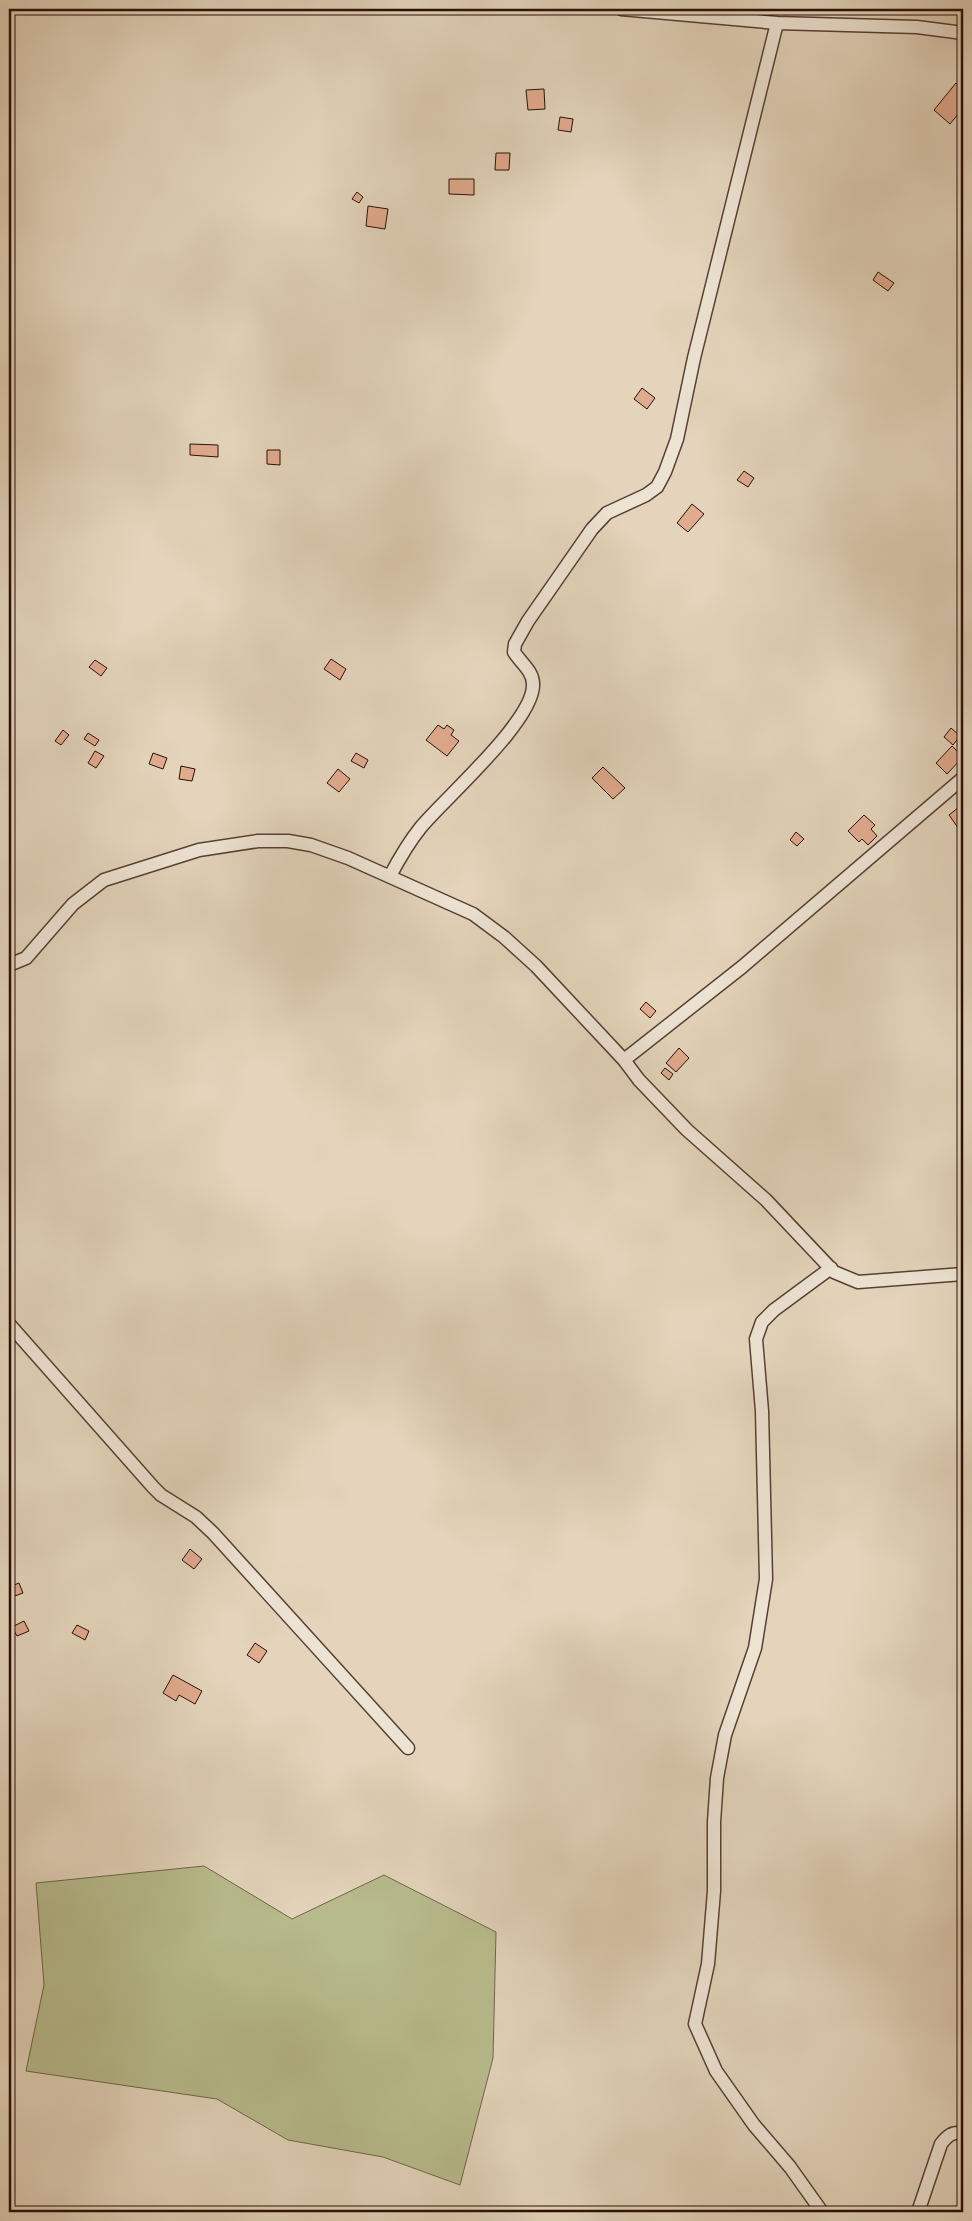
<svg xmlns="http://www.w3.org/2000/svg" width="972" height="2221" font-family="'IM FELL DW Pica',serif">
  <rect width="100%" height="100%" fill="#e3d4bb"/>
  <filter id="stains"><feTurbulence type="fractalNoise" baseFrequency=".004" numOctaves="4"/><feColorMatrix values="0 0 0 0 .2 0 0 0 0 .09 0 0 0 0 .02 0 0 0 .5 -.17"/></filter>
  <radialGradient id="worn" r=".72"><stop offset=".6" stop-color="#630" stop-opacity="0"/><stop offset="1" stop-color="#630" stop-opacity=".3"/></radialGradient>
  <!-- green -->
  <path fill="#b8bc8d" stroke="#70664a" d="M 204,1866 L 292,1919 L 384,1875 L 496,1932 L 493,2058 L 460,2185 L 383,2157 L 288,2140 L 217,2099 L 26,2071 L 44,1985 L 36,1883 Z"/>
  <!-- building -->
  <path fill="#e1ab8e" stroke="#280f06" d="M 956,83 L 963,89 L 963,108 L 950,124 L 934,110 Z
    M 544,89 L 545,109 L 528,110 L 526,90 Z
    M 560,117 L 573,119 L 571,132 L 558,130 Z
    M 496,153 L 510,153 L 509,170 L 495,170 Z
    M 449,179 L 474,179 L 474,195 L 449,194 Z
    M 357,192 L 363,197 L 359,203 L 352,199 Z
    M 368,206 L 388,209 L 385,229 L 366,226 Z
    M 878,272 L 894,283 L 888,291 L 873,280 Z
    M 642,388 L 655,398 L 647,409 L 634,399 Z
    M 190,444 L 218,445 L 218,457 L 190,455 Z
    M 267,450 L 280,450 L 280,465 L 267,464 Z
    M 744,471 L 754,478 L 748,487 L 737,480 Z
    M 692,504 L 704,514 L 688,532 L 677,523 Z
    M 331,659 L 346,669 L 340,680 L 324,669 Z
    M 95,660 L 107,668 L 101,676 L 89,667 Z
    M 438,725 L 444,729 L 447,725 L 454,730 L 451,735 L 459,741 L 447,756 L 426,740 Z
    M 951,728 L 960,736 L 953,745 L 944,737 Z
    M 63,730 L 69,735 L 61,745 L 55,741 Z
    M 88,733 L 99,740 L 95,746 L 84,739 Z
    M 952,746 L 963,757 L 947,774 L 936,763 Z
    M 95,751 L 104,756 L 96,768 L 88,763 Z
    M 153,753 L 167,758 L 163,769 L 149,764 Z
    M 356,753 L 368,760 L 364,768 L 351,761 Z
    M 181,766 L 195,769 L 192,781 L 179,779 Z
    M 603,767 L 625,788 L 613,799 L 592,778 Z
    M 338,769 L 350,779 L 339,792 L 327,783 Z
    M 963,804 L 963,830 L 961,832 L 949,815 Z
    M 864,815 L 875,825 L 871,829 L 877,836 L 868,845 L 862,839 L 859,842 L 848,831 Z
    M 796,832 L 804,839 L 797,846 L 790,840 Z
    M 646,1002 L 656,1011 L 650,1018 L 640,1009 Z
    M 679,1048 L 689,1058 L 676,1072 L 666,1063 Z
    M 665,1068 L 673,1074 L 669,1080 L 661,1073 Z
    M 190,1549 L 202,1559 L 194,1569 L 182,1560 Z
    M 19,1583 L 23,1593 L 12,1597 L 9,1587 Z
    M 24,1621 L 29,1631 L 17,1636 L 12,1627 Z
    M 77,1625 L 89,1631 L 85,1640 L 72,1633 Z
    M 255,1643 L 267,1651 L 259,1663 L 247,1655 Z
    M 173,1675 L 202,1691 L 195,1704 L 179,1695 L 176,1701 L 163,1693 Z"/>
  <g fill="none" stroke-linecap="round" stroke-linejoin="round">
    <!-- minor casing -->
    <g stroke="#574033" stroke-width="15">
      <path id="minor" d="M 621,9 L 777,23 L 917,27 L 963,33
        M 963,778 L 742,967 L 624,1060 L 639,1080 L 687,1130 L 766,1200 L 834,1272 L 858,1282 L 963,1274
        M 390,876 C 399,859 409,842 421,827 C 445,798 535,720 533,684 C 533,671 521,663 514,652 L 515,644 L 528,621 L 592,529 L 607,513 L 646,495 L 657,487 L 665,472 L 677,439 L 694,358 L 777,23
        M 9,965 L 26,958 L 73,904 L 104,880 L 199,850 L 258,841 L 288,841 L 311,845 L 348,858 L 473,914 L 504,937 L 536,966 L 624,1060
        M 9,1324 L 153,1487 L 161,1495 L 196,1517 L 213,1533 L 408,1748
        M 822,2212 L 790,2167 L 754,2125 L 716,2071 L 695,2024 L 708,1964 L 714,1891 L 714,1822 L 717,1778 L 725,1735 L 755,1648 L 766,1579 L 762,1411 L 756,1339 L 762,1322 L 774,1310 L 831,1268
        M 918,2212 L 941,2144 C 948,2135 952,2132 963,2133"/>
    </g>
    <!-- minor -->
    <use href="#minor" stroke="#ede3d3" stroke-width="12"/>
  </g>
  <!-- margin -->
  <rect width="972" height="2221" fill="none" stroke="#e3d4bb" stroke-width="30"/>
  <rect x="10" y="10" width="952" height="2201" fill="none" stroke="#280f06" stroke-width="2.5"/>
  <rect x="15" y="15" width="942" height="2191" fill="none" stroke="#280f06"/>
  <rect width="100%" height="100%" filter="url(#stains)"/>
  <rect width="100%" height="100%" fill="url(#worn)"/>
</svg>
